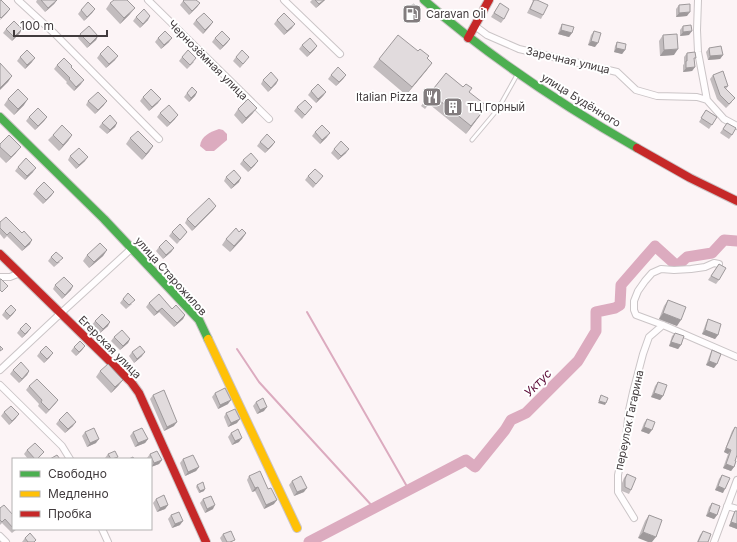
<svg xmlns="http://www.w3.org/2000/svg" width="737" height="542" font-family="Inter,sans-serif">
  <rect width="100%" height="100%" fill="#fcf4f6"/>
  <!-- water -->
  <path fill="#dcabbf" d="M 219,129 L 223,130 L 227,134 L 227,140 L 214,151 L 206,151 L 200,146 C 201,136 210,132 219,129 Z"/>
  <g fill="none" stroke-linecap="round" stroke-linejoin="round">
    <!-- stream -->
    <path stroke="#dcabbf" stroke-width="2" d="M 307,312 L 409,490
      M 237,349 L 259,382 L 374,508"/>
    <!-- river -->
    <path stroke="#dcabbf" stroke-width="11" d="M 309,542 L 466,460 L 475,467 L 505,430 L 511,420 L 526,413 L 578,361 L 596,331 L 596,312 L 615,308 L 620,305 L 621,285 L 655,246 L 677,266 L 687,257 L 712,253 L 724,240 L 737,241"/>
    <!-- lane casing -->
    <g stroke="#cbc5c7" stroke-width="5">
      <path id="lane" d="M 472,140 L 498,109 L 517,75"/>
    </g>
    <!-- street casing -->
    <g stroke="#cbc5c7" stroke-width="8">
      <path id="street" d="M 18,0 L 55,34 L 159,139
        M 148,0 L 269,119
        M 284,0 L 340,54
        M 698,0 L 697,30 L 698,52 L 707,100
        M 475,26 L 487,35 L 519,49 L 617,72 L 636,90 L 657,96 L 697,97 L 707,100
        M 707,100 L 724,119 L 737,126
        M 719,264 L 714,263 L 705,267 L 691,269 L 674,270 L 661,269 L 652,273 L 645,281 L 638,291 L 634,301 L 634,310 L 636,315 L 663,325 L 737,357
        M 0,277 L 10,277 L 20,273
        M 0,370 L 61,313 L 131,249
        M 0,385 L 62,446 L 70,459
        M 727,506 L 737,509
        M 634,518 L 618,492 L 618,475 L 626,437 L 629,410 L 633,392 L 643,354 L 649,337 L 663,325
        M 102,529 L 108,542
        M 0,536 L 6,542
        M 714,542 L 737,480"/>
    </g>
    <!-- fast casing -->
    <g stroke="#cbc5c7" stroke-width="10">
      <path id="fast" d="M 424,0 C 489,57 562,105 637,148
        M 0,117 L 104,219 L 199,320 L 208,339"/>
    </g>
    <!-- slow casing -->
    <g stroke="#cbc5c7" stroke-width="10">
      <path id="slow" d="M 208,339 L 297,528"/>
    </g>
    <!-- jam casing -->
    <g stroke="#cbc5c7" stroke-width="10">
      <path id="jam" d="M 468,38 L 489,0
        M 637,148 L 690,178 L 737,201
        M 0,254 L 131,382 L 139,393 L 206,542"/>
    </g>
    <!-- lane -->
    <use href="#lane" stroke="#fffdfe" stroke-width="3"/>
    <!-- street -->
    <use href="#street" stroke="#fffdfe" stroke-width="6"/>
    <!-- fast -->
    <use href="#fast" stroke="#4caf50" stroke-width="8"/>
    <!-- slow -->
    <use href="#slow" stroke="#ffc107" stroke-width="8"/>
    <!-- jam -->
    <use href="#jam" stroke="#c62828" stroke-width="8"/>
  </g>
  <!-- wall -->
  <path fill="#c2bcbe" d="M 37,0 L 57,0 L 54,4 L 45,12 L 36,2 Z
    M 312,0 L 325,0 L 316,8 L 310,2 Z
    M 532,0 L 537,0 L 543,15 L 541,19 L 527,13 L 533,1 Z
    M 183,1 L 200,3 L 197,7 L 189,15 L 180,5 Z
    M 110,3 L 130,14 L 120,24 L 106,9 Z
    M 500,3 L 504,19 L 501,23 L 491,17 Z
    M 679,5 L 687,16 L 676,17 L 676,9 Z
    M 410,6 L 419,11 L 417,15 L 413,18 L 407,10 Z
    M 95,9 L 92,13 L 84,21 L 78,14 L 81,10 Z
    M 136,17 L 148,20 L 140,28 L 133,21 Z
    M 196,20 L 213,22 L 210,26 L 203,34 L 193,24 Z
    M 277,20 L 292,28 L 284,35 L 274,24 Z
    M 562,24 L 572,33 L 569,37 L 558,34 L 560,28 Z
    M 683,26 L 689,35 L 680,36 L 680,30 Z
    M 6,29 L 20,33 L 12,41 L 3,33 Z
    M 594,31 L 595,47 L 588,45 L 591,35 Z
    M 80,34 L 98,36 L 96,40 L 87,48 L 78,38 Z
    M 663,35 L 674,55 L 660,56 L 659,41 Z
    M 158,38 L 169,42 L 161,49 L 155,42 Z
    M 215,38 L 230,39 L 227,43 L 220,50 L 212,42 Z
    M 617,42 L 625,50 L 622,54 L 614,52 L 615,46 Z
    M 302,45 L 317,46 L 314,50 L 307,57 L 299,49 Z
    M 709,48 L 723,55 L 720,59 L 708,60 L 706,52 Z
    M 687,53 L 694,60 L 695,67 L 692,71 L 683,72 L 683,65 L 684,64 L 684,57 Z
    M 100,54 L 115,60 L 106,68 L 97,58 Z
    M 20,57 L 32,62 L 25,69 L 17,61 Z
    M 182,57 L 194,62 L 187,69 L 179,61 Z
    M 236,57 L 246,61 L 240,68 L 233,61 Z
    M 379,59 L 427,59 L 432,63 L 426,71 L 406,95 L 373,67 Z
    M 57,65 L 71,67 L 81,84 L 74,91 L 66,83 L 67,82 L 54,69 Z
    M 446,73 L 469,92 L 481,114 L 466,134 L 429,104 L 425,109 L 421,106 Z
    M 331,75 L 346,75 L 343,79 L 336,86 L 328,79 Z
    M 713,75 L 728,86 L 726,89 L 732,102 L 726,108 L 717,99 L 710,79 Z
    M 263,80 L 278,80 L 276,84 L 268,92 L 261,84 Z
    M 311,91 L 326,92 L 323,96 L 316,103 L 308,95 Z
    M 197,92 L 195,96 L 189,102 L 184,97 L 187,93 Z
    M 143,97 L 158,103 L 149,111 L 140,101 Z
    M 8,99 L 24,105 L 14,115 L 4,105 Z
    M 88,101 L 104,105 L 95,114 L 86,105 Z
    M 297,107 L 312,107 L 309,111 L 302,119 L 294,111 Z
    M 238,109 L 253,113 L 242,124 L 234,115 Z
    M 706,110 L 717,117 L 709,129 L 699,122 Z
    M 160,113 L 175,119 L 167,127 L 157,117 Z
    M 29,117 L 47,117 L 44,121 L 35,130 L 26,121 Z
    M 102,123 L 117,123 L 115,127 L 107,134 L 99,127 Z
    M 727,123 L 732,135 L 729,139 L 720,133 Z
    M 315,132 L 327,137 L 320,144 L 312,136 Z
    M 53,135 L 72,135 L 68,141 L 59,151 L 48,140 Z
    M 130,138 L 153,146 L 149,152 L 142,160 L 126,144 Z
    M 260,142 L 275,142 L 272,146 L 265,153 L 257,146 Z
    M 0,144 L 16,153 L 6,163 L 0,157 Z
    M 334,149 L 346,153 L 338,160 L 331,153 Z
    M 70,156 L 85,161 L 76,169 L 68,160 Z
    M 243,160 L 255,165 L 248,172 L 240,164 Z
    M 18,167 L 33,172 L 25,180 L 15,171 Z
    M 308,176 L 323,176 L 320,180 L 313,188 L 305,180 Z
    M 226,177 L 239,182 L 231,189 L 224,181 Z
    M 36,190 L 54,192 L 51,196 L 43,204 L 33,194 Z
    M 216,206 L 213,210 L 192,231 L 185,223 L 187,219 Z
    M 0,222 L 30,244 L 22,251 L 7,236 L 4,239 L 0,234 Z
    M 172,232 L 187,232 L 184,236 L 177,244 L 169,236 Z
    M 239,232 L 246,233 L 242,239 L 230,252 L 222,245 L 226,239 Z
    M 159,247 L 174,248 L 171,252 L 163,259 L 156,251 Z
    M 107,250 L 103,256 L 89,268 L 83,261 L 87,255 Z
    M 51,257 L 60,262 L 54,267 L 48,261 Z
    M 719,264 L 719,280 L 716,284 L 708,280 Z
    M 55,285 L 71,290 L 62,299 L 53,289 Z
    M 123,299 L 132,304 L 126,309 L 120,303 Z
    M 668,300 L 677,326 L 659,319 L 664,306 Z
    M 149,303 L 172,309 L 185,315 L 183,319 L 174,327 L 159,312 L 154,316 L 146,307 Z
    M 16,310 L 13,314 L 7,320 L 2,315 L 5,311 Z
    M 708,319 L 718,335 L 715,339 L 702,334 L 706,323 Z
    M 95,321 L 108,326 L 100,333 L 92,325 Z
    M 20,329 L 28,332 L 22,338 L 17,333 Z
    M 675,333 L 681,345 L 678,349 L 669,346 L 672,336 Z
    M 114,337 L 130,339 L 128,343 L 120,350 L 111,341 Z
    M 85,346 L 82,350 L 76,356 L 71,351 L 74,347 Z
    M 712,350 L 714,368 L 706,365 L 710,354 Z
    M 40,352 L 50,357 L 44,363 L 37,356 Z
    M 132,352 L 142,356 L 134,363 L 129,356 Z
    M 13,370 L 29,371 L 27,375 L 19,383 L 10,374 Z
    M 100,371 L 123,380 L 118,386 L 111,393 L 96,377 Z
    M 658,382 L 663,396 L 660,400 L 651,397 L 655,386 Z
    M 29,386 L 58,400 L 55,404 L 46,414 L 38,406 L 39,404 L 26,390 Z
    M 215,393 L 228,404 L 218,409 L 212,397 Z
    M 153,395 L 174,426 L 164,431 L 150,399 Z
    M 256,402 L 264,411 L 257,414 L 253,406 Z
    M 4,412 L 16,418 L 9,425 L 1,416 Z
    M 226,413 L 237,423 L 228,427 L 224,417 Z
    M 647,419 L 649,434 L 641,431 L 644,423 Z
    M 59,420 L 73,426 L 65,433 L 56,424 Z
    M 735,427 L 735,461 L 734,467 L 731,471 L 723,468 L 728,454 L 724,452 L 732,431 Z
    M 85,432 L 96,443 L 87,447 L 82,436 Z
    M 133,432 L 148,439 L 145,443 L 135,447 L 130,436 Z
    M 231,433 L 239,442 L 232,445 L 228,437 Z
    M 27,450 L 44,452 L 38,459 L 28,459 L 24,454 Z
    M 108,454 L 118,457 L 116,459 L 106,459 L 105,458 Z
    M 150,454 L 162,460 L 159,464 L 151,467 L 151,459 L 147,459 L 147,458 Z
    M 183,459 L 199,467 L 196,471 L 185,476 L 180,463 Z
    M 627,474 L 631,490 L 629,494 L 622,491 L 622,483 L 624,478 Z
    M 722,475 L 723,493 L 715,490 L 719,479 Z
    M 249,476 L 274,504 L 264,509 L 255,491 L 252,492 L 247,480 Z
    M 292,481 L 304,492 L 294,496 L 289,485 Z
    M 197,485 L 204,491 L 199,493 L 196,487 Z
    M 156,499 L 168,505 L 165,509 L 157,512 L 153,503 Z
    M 203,499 L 213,509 L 205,513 L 200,503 Z
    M 712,503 L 717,515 L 714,519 L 706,516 L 709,507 Z
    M 0,508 L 13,515 L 13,529 L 17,529 L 12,533 L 2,523 L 0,525 Z
    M 735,511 L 737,511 L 737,529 L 729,526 L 733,515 Z
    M 171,515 L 180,525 L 172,528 L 168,519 Z
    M 649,515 L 662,520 L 638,538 L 645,521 Z
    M 703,531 L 708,542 L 697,542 L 700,535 Z
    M 223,534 L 233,542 L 222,542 L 220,538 Z
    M 25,538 L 36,540 L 34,542 L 22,542 Z"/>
  <!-- shaded-wall -->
  <path fill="#9e999b" d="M 57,0 L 54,4 L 45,12 L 48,8 Z
    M 324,0 L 325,0 L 316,8 L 319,4 Z
    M 200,3 L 197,7 L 189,15 L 192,11 Z
    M 135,8 L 130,14 L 120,24 L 124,18 Z
    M 10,9 L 7,13 L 0,20 L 1,18 Z
    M 95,9 L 92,13 L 84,21 L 87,17 Z
    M 419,11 L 417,15 L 413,18 L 416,14 Z
    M 690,12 L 687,16 L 676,17 L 679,13 Z
    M 150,16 L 148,20 L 140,28 L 143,24 Z
    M 213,22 L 210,26 L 203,34 L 205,30 Z
    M 295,24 L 292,28 L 284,35 L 287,31 Z
    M 22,29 L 20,33 L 12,41 L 14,37 Z
    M 561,30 L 572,33 L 569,37 L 558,34 Z
    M 692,31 L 689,35 L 680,36 L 683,32 Z
    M 98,36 L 96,40 L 87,48 L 90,44 Z
    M 172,38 L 169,42 L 161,49 L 164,45 Z
    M 230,39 L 227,43 L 220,50 L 223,46 Z
    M 591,41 L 598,43 L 595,47 L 588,45 Z
    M 317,46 L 314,50 L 307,57 L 310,53 Z
    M 616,48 L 625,50 L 622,54 L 614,52 Z
    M 678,49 L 674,55 L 660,56 L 664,50 Z
    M 723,55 L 720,59 L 708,60 L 710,56 Z
    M 118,56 L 115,60 L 106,68 L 109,64 Z
    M 35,58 L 32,62 L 25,69 L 27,65 Z
    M 432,63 L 426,71 L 406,95 L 412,87 Z
    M 695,67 L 692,71 L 683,72 L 686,68 Z
    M 346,75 L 343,79 L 336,86 L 339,82 Z
    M 12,76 L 8,82 L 0,90 L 0,88 Z
    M 84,80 L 81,84 L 74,91 L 76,87 Z
    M 278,80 L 276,84 L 268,92 L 271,88 Z
    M 197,92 L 195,96 L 189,102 L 191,98 Z
    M 326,92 L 323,96 L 316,103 L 318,99 Z
    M 28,99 L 24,105 L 14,115 L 18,109 Z
    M 161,99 L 158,103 L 149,111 L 152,107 Z
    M 107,101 L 104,105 L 95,114 L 98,110 Z
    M 487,106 L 466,134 L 471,126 Z
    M 257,108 L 253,113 L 242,124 L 246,118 Z
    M 178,115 L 175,119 L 167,127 L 170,123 Z
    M 47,117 L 44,121 L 35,130 L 38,126 Z
    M 117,123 L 115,127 L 107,134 L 110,130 Z
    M 330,133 L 327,137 L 320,144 L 322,140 Z
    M 72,135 L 68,141 L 59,151 L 63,145 Z
    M 275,142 L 272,146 L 265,153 L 268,149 Z
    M 153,146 L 149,152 L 142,160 L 146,154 Z
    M 21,147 L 16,153 L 6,163 L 11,157 Z
    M 349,149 L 346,153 L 338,160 L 341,156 Z
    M 88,157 L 85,161 L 76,169 L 79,165 Z
    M 258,161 L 255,165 L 248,172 L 251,168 Z
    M 36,168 L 33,172 L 25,180 L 27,176 Z
    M 241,178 L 239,182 L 231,189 L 234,185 Z
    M 54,192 L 51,196 L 43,204 L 46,200 Z
    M 216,206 L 213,210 L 192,231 L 195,227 Z
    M 246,233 L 242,239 L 230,252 L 234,246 Z
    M 32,240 L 30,244 L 22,251 L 25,247 Z
    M 174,248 L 171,252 L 163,259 L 166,255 Z
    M 107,250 L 103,256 L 89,268 L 94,262 Z
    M 73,286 L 71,290 L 62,299 L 65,295 Z
    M 162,308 L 159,312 L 154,316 L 157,312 Z
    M 16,310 L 13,314 L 7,320 L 10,316 Z
    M 663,313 L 681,320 L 677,326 L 659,319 Z
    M 185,315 L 183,319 L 174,327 L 177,323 Z
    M 110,322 L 108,326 L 100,333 L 103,329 Z
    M 31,328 L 28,332 L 22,338 L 25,334 Z
    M 705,330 L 718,335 L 715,339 L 702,334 Z
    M 130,339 L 128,343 L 120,350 L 123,346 Z
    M 671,342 L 681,345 L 678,349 L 669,346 Z
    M 85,346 L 82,350 L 76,356 L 79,352 Z
    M 145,352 L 142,356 L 134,363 L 137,359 Z
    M 53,353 L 50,357 L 44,363 L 47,359 Z
    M 709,361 L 717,364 L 714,368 L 706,365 Z
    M 29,371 L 27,375 L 19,383 L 22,379 Z
    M 123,380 L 118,386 L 111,393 L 115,387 Z
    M 654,393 L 663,396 L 660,400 L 651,397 Z
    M 58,400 L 55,404 L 46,414 L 49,410 Z
    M 231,400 L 228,404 L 218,409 L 220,405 Z
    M 599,401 L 606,403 L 605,405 L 598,403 Z
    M 267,407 L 264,411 L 257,414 L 260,410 Z
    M 19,414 L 16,418 L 9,425 L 12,421 Z
    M 240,419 L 237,423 L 228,427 L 231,423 Z
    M 76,422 L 73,426 L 65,433 L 68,429 Z
    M 177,422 L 174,426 L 164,431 L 167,427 Z
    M 644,427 L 652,430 L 649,434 L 641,431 Z
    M 242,438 L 239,442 L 232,445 L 235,441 Z
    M 99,439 L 96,443 L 87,447 L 90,443 Z
    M 148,439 L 145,443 L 135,447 L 138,443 Z
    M 726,448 L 731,450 L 728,454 L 724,452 Z
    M 162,460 L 159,464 L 151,467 L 154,463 Z
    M 726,464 L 734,467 L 731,471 L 723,468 Z
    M 199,467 L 196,471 L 185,476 L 188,472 Z
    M 718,486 L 725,489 L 723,493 L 715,490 Z
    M 258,487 L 255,491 L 252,492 L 255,488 Z
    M 307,488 L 304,492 L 294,496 L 297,492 Z
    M 205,489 L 204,491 L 199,493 L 200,491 Z
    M 277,500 L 274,504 L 264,509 L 266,505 Z
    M 168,505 L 165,509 L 157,512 L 160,508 Z
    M 215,505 L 213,509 L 205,513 L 207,509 Z
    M 709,512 L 717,515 L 714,519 L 706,516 Z
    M 183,521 L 180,525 L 172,528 L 175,524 Z
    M 731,522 L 737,524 L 737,529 L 729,526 Z
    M 643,532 L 656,537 L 652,542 L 648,542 L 638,538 Z"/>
  <!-- building -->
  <path fill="#e1dbdd" stroke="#9e999b" d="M 0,0 L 1,0 L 10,9 L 1,18 L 0,17 Z
    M 41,0 L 57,0 L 48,8 Z
    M 114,0 L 127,0 L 135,8 L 124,18 L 110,3 Z
    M 184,0 L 196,0 L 200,3 L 192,11 L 183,1 Z
    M 315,0 L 324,0 L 319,4 Z
    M 534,0 L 537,0 L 548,5 L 543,15 L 530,9 Z
    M 88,2 L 95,9 L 87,17 L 81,10 Z
    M 500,3 L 509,9 L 504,19 L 494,13 Z
    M 414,4 L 419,11 L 416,14 L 410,6 Z
    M 690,4 L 690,12 L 679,13 L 679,5 Z
    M 144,9 L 150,16 L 143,24 L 136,17 Z
    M 204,13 L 213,22 L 205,30 L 196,20 Z
    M 284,13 L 295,24 L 287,31 L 277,20 Z
    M 14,21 L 22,29 L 14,37 L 6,29 Z
    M 562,24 L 574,27 L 572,33 L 561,30 Z
    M 691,25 L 692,31 L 683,32 L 683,26 Z
    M 89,26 L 98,36 L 90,44 L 80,34 Z
    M 165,31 L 172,38 L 164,45 L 158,38 Z
    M 222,31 L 230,39 L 223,46 L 215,38 Z
    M 594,31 L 601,33 L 598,43 L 591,41 Z
    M 677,34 L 678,49 L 664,50 L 663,35 Z
    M 398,35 L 418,51 L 420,49 L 429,56 L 427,58 L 432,63 L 412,87 L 379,59 Z
    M 310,38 L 317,46 L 310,53 L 302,45 Z
    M 617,42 L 626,44 L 625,50 L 616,48 Z
    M 108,46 L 118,56 L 109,64 L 100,54 Z
    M 721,46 L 723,55 L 710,56 L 709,48 Z
    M 27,50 L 35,58 L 27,65 L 20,57 Z
    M 188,50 L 196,58 L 190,65 L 182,57 Z
    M 242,50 L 249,57 L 243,64 L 236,57 Z
    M 695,52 L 696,58 L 694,58 L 695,67 L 686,68 L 686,61 L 687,61 L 687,53 Z
    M 64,58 L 72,66 L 71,67 L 84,80 L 76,87 L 69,79 L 70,78 L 57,65 Z
    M 0,63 L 12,76 L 0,88 Z
    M 338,67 L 346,75 L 339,82 L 331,75 Z
    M 723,71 L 728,86 L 724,87 L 735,98 L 729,104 L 720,95 L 713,75 Z
    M 271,72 L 278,80 L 271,88 L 263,80 Z
    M 446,73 L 463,87 L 466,84 L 472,88 L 469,92 L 487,106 L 471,126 L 434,96 L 430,101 L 426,98 Z
    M 318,84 L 326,92 L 318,99 L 311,91 Z
    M 192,87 L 197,92 L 191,98 L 187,93 Z
    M 18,89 L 28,99 L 18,109 L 8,99 Z
    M 151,89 L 161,99 L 152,107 L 143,97 Z
    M 98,92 L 107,101 L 98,110 L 88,101 Z
    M 248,99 L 257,108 L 246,118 L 238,109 Z
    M 305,100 L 312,107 L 305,115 L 297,107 Z
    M 169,105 L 178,115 L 170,123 L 160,113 Z
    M 38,108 L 47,117 L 38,126 L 29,117 Z
    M 706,110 L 717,117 L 712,125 L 701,118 Z
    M 110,115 L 117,123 L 110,130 L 102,123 Z
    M 727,123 L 736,128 L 732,135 L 723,129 Z
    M 62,125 L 72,135 L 63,145 L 53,135 Z
    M 322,125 L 330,133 L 322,140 L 315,132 Z
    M 138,131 L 153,146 L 146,154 L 130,138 Z
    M 267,134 L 275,142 L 268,149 L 260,142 Z
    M 9,135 L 21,147 L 11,157 L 0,147 L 0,144 Z
    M 341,141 L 349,149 L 341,156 L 334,149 Z
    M 79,148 L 88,157 L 79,165 L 70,156 Z
    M 251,153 L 258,161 L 251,168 L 243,160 Z
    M 26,158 L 36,168 L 27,176 L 18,167 Z
    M 315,169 L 323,176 L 316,184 L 308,176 Z
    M 234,170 L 241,178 L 234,185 L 226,177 Z
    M 44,182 L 54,192 L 46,200 L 36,190 Z
    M 209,198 L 216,206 L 195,227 L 187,219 Z
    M 6,217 L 22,233 L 24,231 L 32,240 L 25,247 L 10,232 L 7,235 L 0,228 L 0,222 Z
    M 180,224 L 187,232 L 180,240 L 172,232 Z
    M 236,228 L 239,232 L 242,229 L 246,233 L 234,246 L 226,239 Z
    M 166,240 L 174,248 L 166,255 L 159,247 Z
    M 100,243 L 107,250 L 94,262 L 87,255 Z
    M 56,252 L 63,258 L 57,263 L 51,257 Z
    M 719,264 L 726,268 L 719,280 L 711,276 Z
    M 64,277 L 73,286 L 65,295 L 55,285 Z
    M 0,279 L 1,279 L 8,286 L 2,292 L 0,290 Z
    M 128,293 L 135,300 L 129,305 L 123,299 Z
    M 159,294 L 172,309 L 176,305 L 185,315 L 177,323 L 162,308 L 157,312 L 149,303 Z
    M 668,300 L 686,307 L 681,320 L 663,313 Z
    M 11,305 L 16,310 L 10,316 L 5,311 Z
    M 102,314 L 110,322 L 103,329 L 95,321 Z
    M 708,319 L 721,324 L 718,335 L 705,330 Z
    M 26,323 L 31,328 L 25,334 L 20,329 Z
    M 122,330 L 130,339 L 123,346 L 114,337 Z
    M 675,333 L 684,336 L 681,345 L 671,342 Z
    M 80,341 L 85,346 L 79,352 L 74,347 Z
    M 0,346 L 3,349 L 0,351 Z
    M 46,346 L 53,353 L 47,359 L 40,352 Z
    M 140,346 L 145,352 L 137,359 L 132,352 Z
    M 712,350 L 721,354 L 717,364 L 709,361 Z
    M 21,362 L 29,371 L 22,379 L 13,370 Z
    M 108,364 L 123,380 L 115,387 L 100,371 Z
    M 37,379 L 58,400 L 49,410 L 41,402 L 42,400 L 29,386 Z
    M 658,382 L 667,385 L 663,396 L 654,393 Z
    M 225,388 L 231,400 L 220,405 L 215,393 Z
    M 164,390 L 177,422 L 167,427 L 153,395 Z
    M 601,395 L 608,398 L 606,403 L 599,401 Z
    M 263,398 L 267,407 L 260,410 L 256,402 Z
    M 11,406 L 19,414 L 12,421 L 4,412 Z
    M 235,409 L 240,419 L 231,423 L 226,413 Z
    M 67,412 L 76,422 L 68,429 L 59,420 Z
    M 647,419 L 655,422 L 652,430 L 644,427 Z
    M 735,427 L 737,428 L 737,455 L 735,461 L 736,461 L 734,467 L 726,464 L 731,450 L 726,448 Z
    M 94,428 L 99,439 L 90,443 L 85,432 Z
    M 142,428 L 148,439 L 138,443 L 133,432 Z
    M 238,429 L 242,438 L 235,441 L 231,433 Z
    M 35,443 L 44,452 L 37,459 L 35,459 L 27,450 Z
    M 115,451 L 118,457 L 112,459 L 111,459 L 108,454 Z
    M 157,451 L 162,460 L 154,463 L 150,454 Z
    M 57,455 L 60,459 L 50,459 Z
    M 193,455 L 199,467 L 188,472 L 183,459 Z
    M 133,457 L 134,459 L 129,459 Z
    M 260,471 L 268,489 L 271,488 L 277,500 L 266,505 L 258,487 L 255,488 L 249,476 Z
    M 627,474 L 636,478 L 631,490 L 625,487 L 625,479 Z
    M 722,475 L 730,478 L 725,489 L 718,486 Z
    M 301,476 L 307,488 L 297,492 L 292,481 Z
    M 203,482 L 205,489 L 200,491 L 197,485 Z
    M 164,495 L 168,505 L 160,508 L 156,499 Z
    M 211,496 L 215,505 L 207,509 L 203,499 Z
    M 712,503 L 720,506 L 717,515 L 709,512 Z
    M 4,505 L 13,515 L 13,528 L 5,519 L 2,522 L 0,520 L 0,508 Z
    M 735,511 L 737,511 L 737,524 L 731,522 Z
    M 179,512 L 183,521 L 175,524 L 171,515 Z
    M 649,515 L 662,520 L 656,537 L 643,532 Z
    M 231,531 L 235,540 L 230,542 L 227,542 L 223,534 Z
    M 703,531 L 711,534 L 708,542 L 698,542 Z
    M 30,533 L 36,540 L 34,542 L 28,542 L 25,538 Z"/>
  <!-- icons -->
  <defs>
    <g id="fuel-square" transform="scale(1)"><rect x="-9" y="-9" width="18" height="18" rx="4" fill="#827c7e" stroke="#fff"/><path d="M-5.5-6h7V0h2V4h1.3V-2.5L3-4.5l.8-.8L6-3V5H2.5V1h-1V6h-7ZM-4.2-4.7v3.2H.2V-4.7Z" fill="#fff"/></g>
    <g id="restaurant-square" transform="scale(1)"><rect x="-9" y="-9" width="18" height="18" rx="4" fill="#827c7e" stroke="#fff"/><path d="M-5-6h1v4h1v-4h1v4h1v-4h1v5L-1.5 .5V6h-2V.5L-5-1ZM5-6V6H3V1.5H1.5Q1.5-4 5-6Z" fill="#fff"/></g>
    <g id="building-square" transform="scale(1)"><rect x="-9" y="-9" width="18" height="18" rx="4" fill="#827c7e" stroke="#fff"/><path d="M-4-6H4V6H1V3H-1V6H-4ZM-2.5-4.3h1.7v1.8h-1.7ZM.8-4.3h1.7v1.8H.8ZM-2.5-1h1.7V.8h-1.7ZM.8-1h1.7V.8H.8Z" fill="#fff"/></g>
  </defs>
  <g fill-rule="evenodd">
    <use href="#fuel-square" x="412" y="14"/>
    <use href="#restaurant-square" x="432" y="97"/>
    <use href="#building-square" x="453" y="107"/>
  </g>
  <g text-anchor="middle" stroke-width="4" stroke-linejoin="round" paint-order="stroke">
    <!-- poi labels -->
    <g font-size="11" fill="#413b3d" stroke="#fff" text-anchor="start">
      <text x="426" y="18">Caravan Oil</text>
      <text x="418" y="101" text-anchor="end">Italian Pizza</text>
      <text x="467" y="111">ТЦ Горный</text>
    </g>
    <!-- street labels -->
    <g font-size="11" fill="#413b3d" stroke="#fff">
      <text transform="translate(208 60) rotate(45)" y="4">Чернозёмная улица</text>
      <text transform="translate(568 60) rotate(13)" y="4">Заречная улица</text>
      <text transform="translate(581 100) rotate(32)" y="4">улица Будённого</text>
      <text transform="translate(171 276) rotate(48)" y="4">улица Старожилов</text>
      <text transform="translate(110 347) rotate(45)" y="4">Егерская улица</text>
      <text transform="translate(629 420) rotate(-78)" y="4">переулок Гагарина</text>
    </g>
    <!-- water labels -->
    <g font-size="12" font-style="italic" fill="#5a0935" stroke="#fff">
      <text transform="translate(538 383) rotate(-45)" y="4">Уктус</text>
    </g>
  </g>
  <!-- legend -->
  <rect x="12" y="458" width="140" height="72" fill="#ffffff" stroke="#b3b1b1"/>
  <rect x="20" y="471" width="20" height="6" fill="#4caf50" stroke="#b3b1b1"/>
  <text x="48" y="478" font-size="12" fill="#413b3d">Свободно</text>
  <rect x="20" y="491" width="20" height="6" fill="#ffc107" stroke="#b3b1b1"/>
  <text x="48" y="498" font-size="12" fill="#413b3d">Медленно</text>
  <rect x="20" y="511" width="20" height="6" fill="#c62828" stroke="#b3b1b1"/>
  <text x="48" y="518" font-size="12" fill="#413b3d">Пробка</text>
  <!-- scale -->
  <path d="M14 30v6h93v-6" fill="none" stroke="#413b3d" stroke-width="2"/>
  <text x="20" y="30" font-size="12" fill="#413b3d" stroke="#ffffff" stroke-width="3" paint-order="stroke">100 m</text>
</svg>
